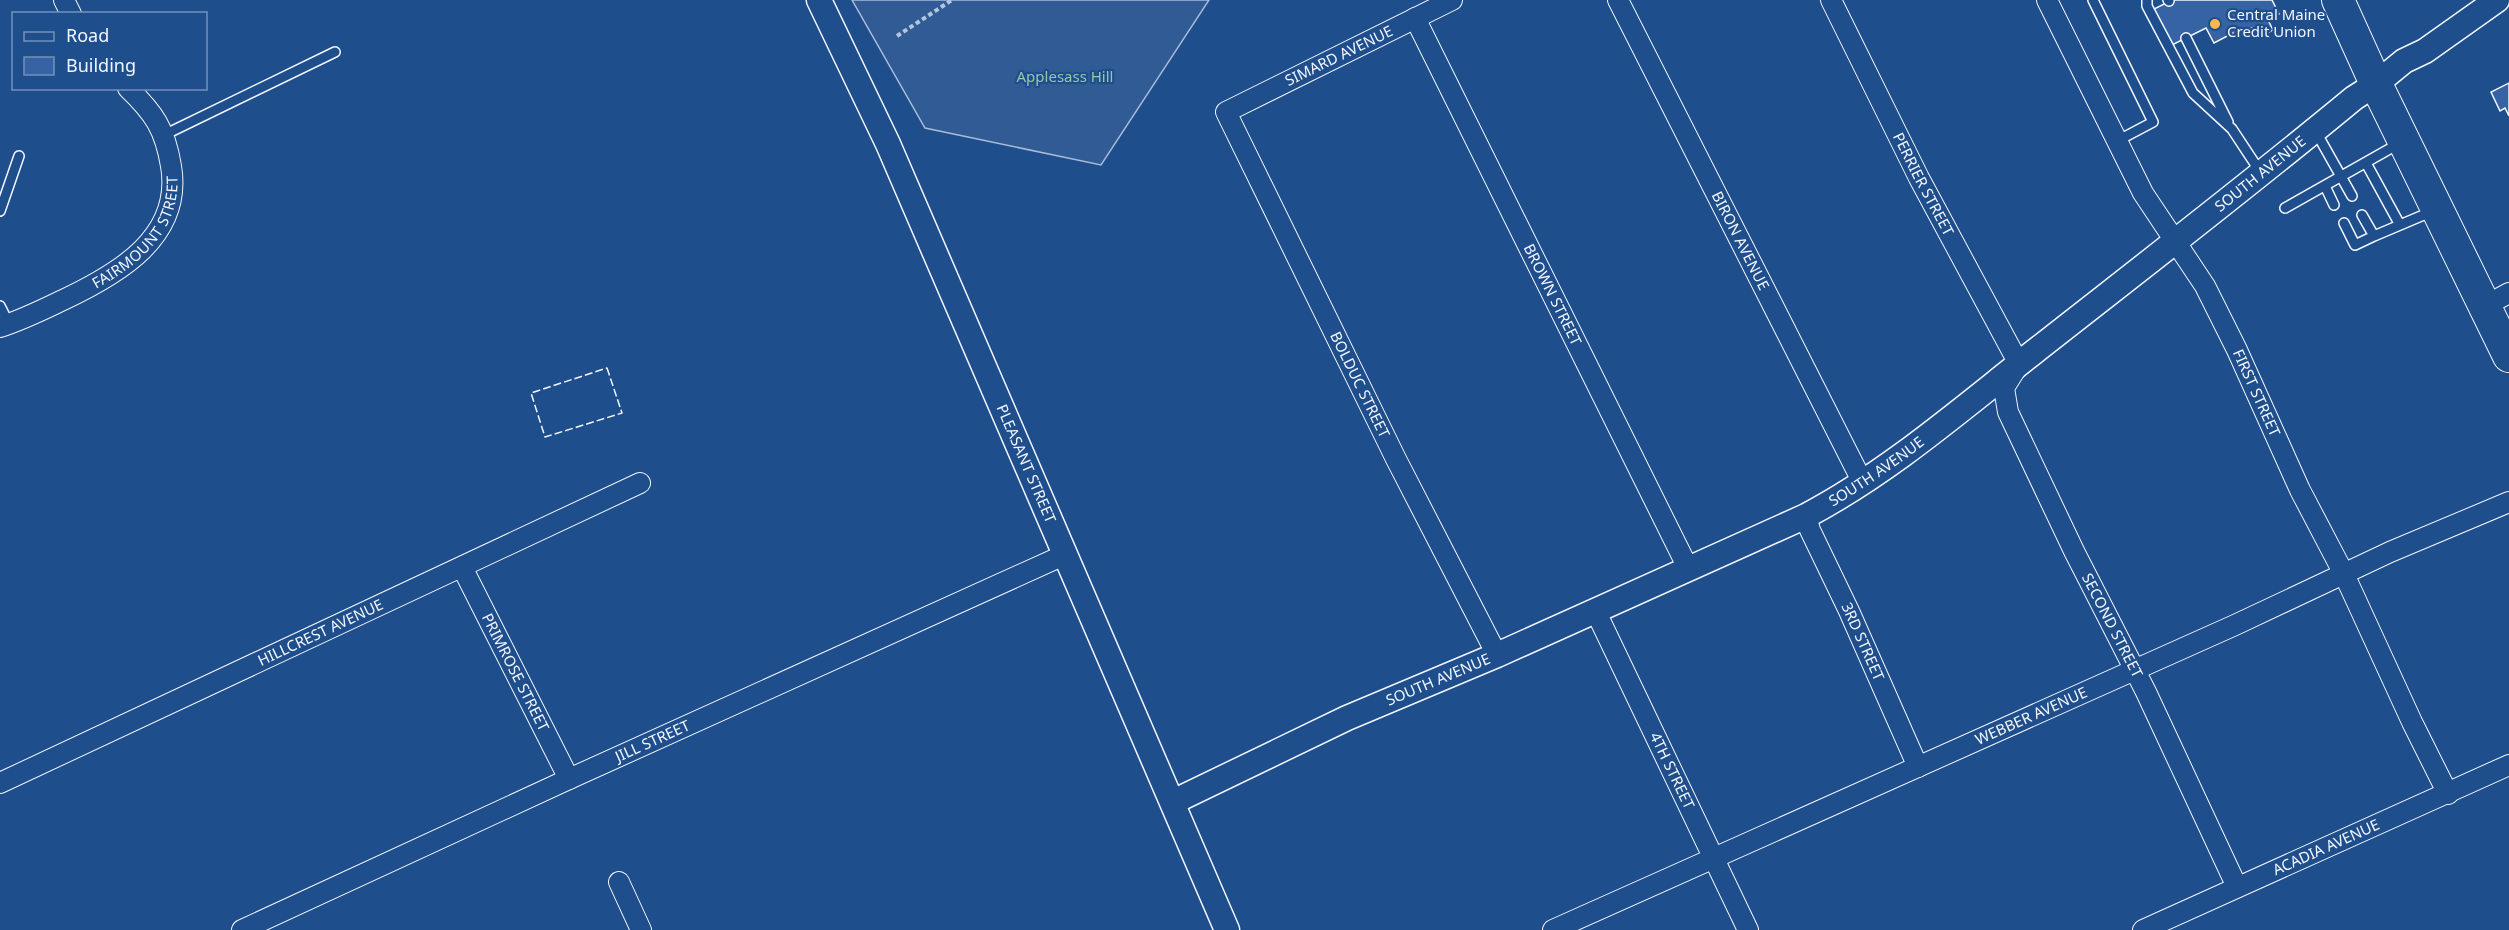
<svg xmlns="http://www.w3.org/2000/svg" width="2509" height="930" font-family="'Noto Sans',sans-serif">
  <rect width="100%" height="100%" fill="#1f4e8c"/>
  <!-- built -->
  <path fill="#305b95" stroke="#a8bbd7" stroke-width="1.5" d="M 852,0 L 1209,0 L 1101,165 L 925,128 Z"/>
  <!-- building -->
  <path fill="#3563a3" stroke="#f2f6ff" stroke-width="1.5" d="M 2172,0 L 2272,0 L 2279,14 L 2268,20 L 2273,30 L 2257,38 L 2252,28 L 2235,37 L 2233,33 L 2214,43 L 2206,28 L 2170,46 L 2152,10 Z
    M 2509,83 L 2509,116 L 2505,108 L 2500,111 L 2491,92 Z"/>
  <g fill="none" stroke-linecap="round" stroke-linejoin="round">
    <!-- service casing -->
    <g stroke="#f2f6ff" stroke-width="12">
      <path id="service" d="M 2093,0 L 2153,122 L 2117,141
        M 2147,0 L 2147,6 L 2193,93 L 2232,129 L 2261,173
        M 2168,0 L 2169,1
        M 2186,38 L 2228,122
        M 2316,132 L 2352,196
        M 164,135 L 335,52
        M 2366,163 L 2400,225
        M 2325,186 L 2334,205
        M 2285,208 L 2400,143
        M 0,211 L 19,156
        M 2362,215 L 2374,236 L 2433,211
        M 2344,223 L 2355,245 L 2374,236
        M 0,306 L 9,324"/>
    </g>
    <!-- minor casing -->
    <g stroke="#f2f6ff" stroke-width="22">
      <g id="minor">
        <path d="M 64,0 L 71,14"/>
        <path id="s1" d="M 1452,0 L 1226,112 L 1396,459 L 1497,655"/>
        <path id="s2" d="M 1618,0 L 1863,483"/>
        <path id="s3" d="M 1831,0 L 1919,178 L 2019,364 L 2004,388 L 2008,412 L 2074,551 L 2146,692 L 2237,887"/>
        <path id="s4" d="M 2047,0 L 2143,193 L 2205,286 L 2237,350 L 2300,490 L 2344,574 L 2412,722 L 2448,794"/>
        <path id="s5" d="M 1415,18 L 1689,570"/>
        <path d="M 2485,306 L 2509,293"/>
        <path id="s6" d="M 0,327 C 22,320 42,310 63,300 C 118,274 183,237 171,166 C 165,129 154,113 128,88"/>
        <path id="s7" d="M 1806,516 L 1810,530 L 1849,611 L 1918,767"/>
        <path id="s8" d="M 462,567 L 569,779"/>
        <path id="s9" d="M 1596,612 L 1748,930"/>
        <path id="s10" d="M 0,783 L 640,483"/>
        <path d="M 619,882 L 641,930"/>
        <path id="s11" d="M 242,930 L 569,779 L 1064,555"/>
        <path id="s12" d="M 1553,930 L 2235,625 L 2390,552 L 2509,502"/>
        <path id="s13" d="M 2143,930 L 2509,765"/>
      </g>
    </g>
    <!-- tertiary casing -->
    <g stroke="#f2f6ff" stroke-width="27">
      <g id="tertiary">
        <path id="s14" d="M 819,0 L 888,144 L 1227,930"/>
        <path id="s15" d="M 1173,802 L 1347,718 L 1497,655 L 1806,516 C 1889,472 1960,410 2034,352 C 2141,268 2249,185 2354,98 L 2376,84 L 2404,61 L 2425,51 L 2497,0"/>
      </g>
    </g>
    <!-- trunk casing -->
    <g stroke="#f2f6ff" stroke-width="34">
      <path id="trunk" d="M 2338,0 L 2376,84 L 2509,356"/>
    </g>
    <!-- path -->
    <path stroke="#b3c4dc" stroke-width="4" stroke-dasharray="4.5 3" stroke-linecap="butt" d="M 897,36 L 952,0"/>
    <!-- service -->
    <use href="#service" stroke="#1f4e8c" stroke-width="9"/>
    <!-- minor -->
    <use href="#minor" stroke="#1f4e8c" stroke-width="20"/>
    <!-- tertiary -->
    <use href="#tertiary" stroke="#1f4e8c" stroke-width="24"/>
    <!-- trunk -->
    <use href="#trunk" stroke="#1f4e8c" stroke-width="32"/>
    <!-- fence -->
    <path stroke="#f2f6ff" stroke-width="1.5" stroke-dasharray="8 3" stroke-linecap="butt" d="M 607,368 L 622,413 L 545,437 L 531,393 Z"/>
  </g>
  <!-- markers -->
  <circle fill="#ffb74d" stroke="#1f4e8c" stroke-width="2" cx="2215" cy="24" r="6"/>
  <g text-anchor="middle" stroke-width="4.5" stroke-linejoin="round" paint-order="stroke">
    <!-- poi labels -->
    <g font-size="15" fill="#f2f6ff" stroke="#1f4e8c" text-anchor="start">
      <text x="2227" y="20">Central Maine<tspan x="2227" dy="17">Credit Union</tspan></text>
    </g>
    <!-- street labels -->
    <g font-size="15" fill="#f2f6ff" stroke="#1f4e8c">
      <text transform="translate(1339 56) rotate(-26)" y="5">SIMARD AVENUE</text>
      <text dy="5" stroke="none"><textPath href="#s15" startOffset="1264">SOUTH AVENUE</textPath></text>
      <text dy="5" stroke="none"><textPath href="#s3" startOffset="206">PERRIER STREET</textPath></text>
      <text dy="5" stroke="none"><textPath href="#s6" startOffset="174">FAIRMOUNT STREET</textPath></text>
      <text dy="5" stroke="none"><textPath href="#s2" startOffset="270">BIRON AVENUE</textPath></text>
      <text dy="5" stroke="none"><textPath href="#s5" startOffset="309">BROWN STREET</textPath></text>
      <text dy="5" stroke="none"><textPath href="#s1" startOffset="556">BOLDUC STREET</textPath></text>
      <text dy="5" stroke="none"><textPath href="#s4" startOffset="446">FIRST STREET</textPath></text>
      <text dy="5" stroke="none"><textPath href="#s14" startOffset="508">PLEASANT STREET</textPath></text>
      <text dy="5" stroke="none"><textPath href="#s15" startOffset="778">SOUTH AVENUE</textPath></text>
      <text dy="5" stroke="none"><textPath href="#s3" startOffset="700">SECOND STREET</textPath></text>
      <text dy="5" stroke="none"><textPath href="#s10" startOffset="354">HILLCREST AVENUE</textPath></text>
      <text dy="5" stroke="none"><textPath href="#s7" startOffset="138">3RD STREET</textPath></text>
      <text dy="5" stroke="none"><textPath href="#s8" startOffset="118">PRIMROSE STREET</textPath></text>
      <text dy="5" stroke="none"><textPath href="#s15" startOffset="292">SOUTH AVENUE</textPath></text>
      <text dy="5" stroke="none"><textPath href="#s12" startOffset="524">WEBBER AVENUE</textPath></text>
      <text dy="5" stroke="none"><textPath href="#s11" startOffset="452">JILL STREET</textPath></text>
      <text dy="5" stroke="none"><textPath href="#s9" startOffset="176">4TH STREET</textPath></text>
      <text dy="5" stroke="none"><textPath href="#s13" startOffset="201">ACADIA AVENUE</textPath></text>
    </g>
    <!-- park labels -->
    <g font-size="15" fill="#97c8a6" stroke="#1f4e8c">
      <text x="1065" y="82">Applesass Hill</text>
    </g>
  </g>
  <!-- legend -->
  <rect x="12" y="12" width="195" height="78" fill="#1f4e8c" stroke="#7391ba" stroke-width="1.5"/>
  <rect x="24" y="32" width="30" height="9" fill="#1f4e8c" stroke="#7391ba" stroke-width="1.5"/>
  <text x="66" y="42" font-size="18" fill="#f2f6ff">Road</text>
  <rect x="24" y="57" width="30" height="18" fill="#3563a3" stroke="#7391ba" stroke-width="1.5"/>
  <text x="66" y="72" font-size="18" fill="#f2f6ff">Building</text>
</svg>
